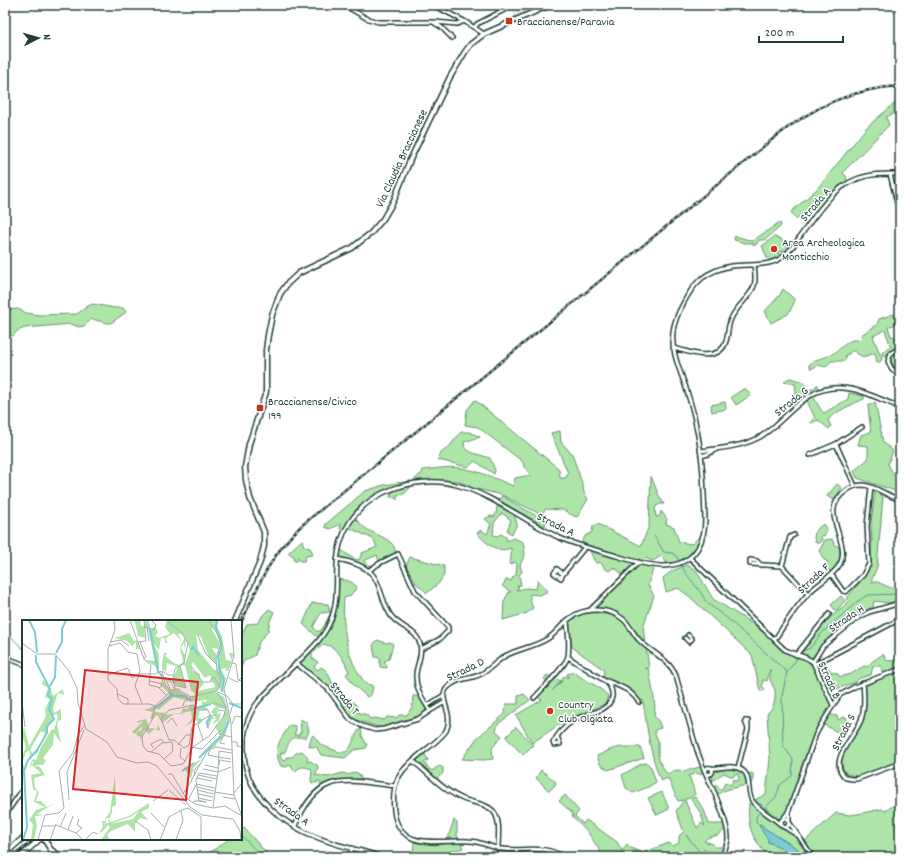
<svg xmlns="http://www.w3.org/2000/svg" width="905" height="862" font-family="Dekko,sans-serif">
  <rect width="100%" height="100%" fill="#fff"/>
  <filter id="ink" filterUnits="userSpaceOnUse"><feTurbulence type="fractalNoise" baseFrequency=".025" numOctaves="2"/><feDisplacementMap in="SourceGraphic" scale="8" xChannelSelector="R" yChannelSelector="G"/><feConvolveMatrix kernelMatrix="1 2 1 2 8 2 1 2 1" color-interpolation-filters="sRGB"/></filter>
  <g filter="url(#ink)">
    <!-- built -->
    <path fill="#f0e3ee" d="M 510,5 L 546,5 L 515,18 Z"/>
    <!-- green -->
    <path fill="#ade5a9" stroke="#66916e" d="M 895,103 L 893,114 L 886,117 L 889,125 L 845,170 L 843,173 L 846,176 L 847,181 L 830,196 L 820,211 L 807,210 L 796,219 L 791,212 L 817,189 L 867,127 Z
      M 778,223 L 781,224 L 780,227 L 765,240 L 759,240 L 756,245 L 753,245 L 753,243 L 745,243 L 734,240 L 735,236 L 753,241 C 761,234 770,230 778,223 Z
      M 774,237 L 781,239 L 784,243 L 788,245 L 790,248 L 785,251 L 778,252 L 780,258 L 773,262 L 767,258 L 762,246 Z
      M 783,289 L 794,299 L 794,303 L 788,314 L 771,323 L 765,311 L 780,295 Z
      M 93,304 L 115,308 L 123,308 L 126,312 L 111,323 L 107,323 L 92,319 L 84,326 L 79,327 L 71,324 L 25,328 L 17,331 L 13,336 L 5,335 L 5,310 L 18,309 L 26,313 L 39,315 L 77,314 L 88,306 Z
      M 894,314 L 896,324 L 888,327 L 891,336 L 895,337 L 900,342 L 899,346 L 883,357 L 882,353 L 887,348 L 891,347 L 885,330 L 873,336 L 882,359 L 881,361 L 877,363 L 875,353 L 863,357 L 856,353 L 855,351 L 851,351 L 849,354 L 845,355 L 846,359 L 841,361 L 831,361 L 826,367 L 818,365 L 811,369 L 809,365 C 816,357 826,359 834,353 C 840,350 845,342 853,340 C 856,340 859,340 862,339 L 861,335 L 877,325 L 879,319 Z
      M 900,350 L 900,373 L 891,362 L 891,357 Z
      M 791,378 L 799,381 L 804,382 L 808,391 L 816,387 L 816,385 L 818,385 L 819,388 L 818,390 L 800,399 L 796,397 L 796,391 L 795,384 L 784,382 L 787,379 Z
      M 745,388 L 751,395 L 736,405 L 731,397 Z
      M 849,393 L 864,396 L 864,399 C 853,404 836,411 828,420 L 831,426 L 829,429 L 818,420 L 811,423 L 812,420 L 815,418 L 807,401 L 808,398 L 813,396 L 821,410 L 824,413 L 848,399 Z
      M 475,400 L 559,469 L 560,478 L 566,478 L 568,473 L 551,433 L 560,431 L 561,442 L 572,454 L 583,486 L 584,493 L 588,499 L 578,516 L 576,517 L 563,510 L 545,509 L 542,515 L 502,495 L 473,488 L 458,481 L 413,481 L 422,473 L 423,470 C 435,469 448,466 460,468 C 478,470 496,479 513,486 L 515,478 L 531,475 L 524,467 L 523,462 L 478,427 L 465,425 L 467,410 Z
      M 725,402 L 726,409 L 712,412 L 711,405 Z
      M 875,402 L 883,442 L 893,451 L 888,464 L 900,487 L 898,492 L 857,478 L 854,471 L 868,459 L 868,446 L 858,445 L 861,435 L 871,432 L 868,406 Z
      M 461,432 L 469,432 L 480,437 L 464,442 L 465,448 C 472,454 481,455 490,458 L 495,470 L 494,474 L 475,461 L 468,467 L 438,460 L 441,453 L 449,447 Z
      M 651,476 L 659,496 L 664,504 L 660,504 L 655,507 L 656,517 L 660,516 L 661,511 L 667,519 L 666,524 L 674,527 L 679,542 L 692,544 L 703,533 C 697,549 686,563 667,563 L 661,556 L 653,561 L 645,558 L 624,576 L 614,567 L 609,571 L 604,568 L 603,565 L 599,562 L 597,564 L 594,560 L 588,546 L 582,542 L 585,536 L 592,532 L 593,526 L 598,524 L 641,546 L 649,526 Z
      M 410,481 L 410,488 L 404,494 L 397,495 L 397,500 L 394,497 L 390,497 L 391,493 L 400,488 L 384,491 L 379,495 L 372,498 L 366,502 L 343,531 L 340,529 L 341,524 L 330,529 L 325,527 L 326,524 L 365,491 L 384,485 Z
      M 837,484 L 842,488 L 833,500 L 827,496 Z
      M 875,491 L 883,497 L 877,567 L 871,582 L 877,582 L 891,588 L 900,589 L 900,601 L 889,603 L 874,601 L 873,607 L 856,615 L 832,634 L 808,662 L 812,666 L 817,676 L 819,666 L 828,667 L 831,672 L 837,673 L 840,677 L 851,674 L 864,666 L 867,667 L 873,661 L 883,654 L 887,661 L 895,660 L 900,667 L 900,760 C 889,765 848,787 843,768 C 841,762 841,757 845,751 C 851,739 860,729 864,716 C 867,707 865,696 865,686 L 887,676 L 882,672 L 881,666 L 873,666 L 871,675 L 860,678 L 854,683 L 836,689 L 831,688 L 828,690 L 818,676 L 831,705 C 808,738 798,779 785,816 L 779,819 L 755,800 L 766,794 L 770,759 L 767,714 L 773,707 L 775,699 L 775,690 L 770,680 L 770,669 L 767,681 L 763,680 L 762,686 L 765,689 L 763,691 L 760,691 L 752,655 L 689,596 L 678,588 L 666,592 L 663,578 L 672,571 L 687,565 L 696,570 L 713,599 L 761,629 L 787,653 L 796,656 L 809,644 L 821,624 L 844,607 L 847,602 L 848,597 L 863,578 L 871,565 L 872,541 L 871,523 Z
      M 502,496 L 533,514 L 546,520 L 545,526 L 498,500 Z
      M 497,506 L 514,514 L 517,524 L 512,534 L 507,531 L 511,520 L 502,513 L 494,523 L 493,535 L 497,536 L 501,534 L 506,537 L 507,541 L 513,538 L 523,542 L 525,554 L 520,565 L 522,572 L 519,575 L 521,585 L 517,586 L 519,587 L 516,590 L 527,588 L 536,589 L 538,580 L 548,591 L 540,595 L 530,594 L 530,601 L 533,608 L 527,613 L 503,620 L 504,601 L 509,592 L 511,592 L 502,586 L 507,579 L 511,581 L 513,577 L 516,575 L 517,564 L 514,562 L 511,565 L 509,564 L 511,559 L 511,548 C 497,554 486,543 477,533 L 481,530 L 487,534 L 491,524 L 485,519 L 490,516 L 494,517 L 496,514 Z
      M 356,519 C 359,522 362,526 365,528 C 376,536 399,539 395,557 L 380,566 L 377,555 L 364,561 L 370,566 L 368,569 L 339,558 L 341,550 L 354,559 L 359,560 L 362,553 L 377,547 L 373,539 L 348,527 Z
      M 823,524 L 827,530 L 825,535 L 821,536 L 822,540 L 819,543 L 816,543 L 814,538 L 815,531 Z
      M 832,539 L 835,545 L 839,547 C 842,557 840,565 832,572 L 822,566 L 827,567 L 828,562 L 824,560 L 819,551 L 825,540 Z
      M 302,540 L 304,546 L 310,548 L 313,553 L 312,555 L 306,556 L 304,561 L 300,561 L 298,557 L 297,561 L 294,561 L 294,556 L 288,553 Z
      M 410,557 L 444,566 L 444,575 L 439,583 L 427,593 L 416,583 L 406,566 Z
      M 640,562 L 654,566 L 648,585 L 654,596 L 643,627 L 645,641 L 621,615 L 597,608 L 597,606 Z
      M 337,579 C 346,580 351,580 357,587 L 350,596 L 344,598 C 342,628 346,659 366,684 L 371,685 L 373,687 L 371,695 L 367,697 L 354,685 L 346,674 L 349,672 C 344,660 338,647 324,644 L 312,654 L 312,658 L 318,662 L 314,667 L 318,670 L 321,667 C 330,671 330,682 336,689 C 340,694 346,699 350,703 L 353,702 C 357,705 358,707 357,712 L 367,715 L 370,719 L 374,718 L 385,720 L 387,717 L 396,718 L 399,715 L 407,715 L 412,707 L 413,696 L 420,696 L 426,709 L 424,714 L 416,718 L 382,728 L 353,719 L 335,694 L 299,662 L 321,640 L 303,624 L 312,603 L 328,604 L 330,612 L 321,613 L 313,627 L 318,632 L 323,628 L 332,610 L 335,617 L 338,589 Z
      M 841,596 L 845,601 L 836,611 L 831,605 Z
      M 269,609 L 274,612 L 270,621 L 268,631 L 259,642 L 255,655 L 244,661 L 241,667 L 241,637 L 247,624 L 258,623 L 263,615 Z
      M 591,612 L 610,615 L 622,620 L 638,641 L 646,646 L 649,668 L 645,668 L 649,670 C 651,683 657,705 654,716 L 659,722 L 661,728 L 655,730 L 655,734 L 658,740 L 658,754 L 659,761 L 667,774 C 674,771 677,768 683,772 L 699,767 L 703,772 L 701,775 L 697,773 L 688,776 L 690,778 L 695,794 L 690,798 L 685,799 L 686,803 L 697,828 L 701,823 L 705,826 L 700,812 L 691,799 L 695,797 L 704,810 L 709,824 L 725,824 L 726,828 C 724,830 721,834 718,835 C 712,837 709,836 704,841 L 713,844 L 716,847 L 721,847 L 725,844 L 723,853 L 718,857 L 710,856 L 704,849 L 702,852 L 709,857 L 622,857 L 622,852 L 617,857 L 604,857 L 587,831 L 573,818 L 572,813 L 559,801 L 565,795 L 579,811 L 575,816 L 583,824 L 586,820 L 617,842 L 622,851 L 627,844 L 631,848 L 642,853 L 669,843 L 673,846 L 679,843 L 679,836 L 684,832 L 676,811 L 684,800 L 678,801 L 668,778 L 661,781 C 650,755 647,728 643,700 L 641,701 C 630,685 621,684 603,678 L 604,670 L 572,647 L 569,622 L 578,616 Z
      M 377,640 L 386,643 L 390,642 L 393,644 L 389,659 L 384,661 L 387,665 L 387,668 L 380,667 L 380,658 L 375,657 L 373,645 Z
      M 574,672 C 584,681 599,685 608,696 L 606,703 L 567,723 L 566,720 L 532,743 L 516,715 L 542,700 L 537,697 L 543,686 L 549,683 L 544,679 L 547,675 L 561,681 L 552,691 L 561,682 L 564,676 L 568,678 L 567,674 Z
      M 524,694 L 530,700 L 498,724 L 496,731 L 502,736 L 492,748 L 493,759 L 484,760 L 462,759 L 477,738 L 505,714 L 506,704 L 518,704 L 518,696 Z
      M 828,714 L 837,716 L 838,720 L 843,717 L 847,718 L 846,723 L 850,727 L 845,728 L 839,733 L 823,724 Z
      M 300,719 L 307,723 L 309,732 L 306,737 C 290,737 291,738 285,752 L 281,753 L 280,756 L 282,760 L 285,761 L 287,757 L 292,757 L 296,753 L 302,751 L 308,757 L 307,762 L 310,761 L 317,765 L 318,768 L 315,775 L 328,777 L 343,773 L 349,775 L 355,772 L 359,774 L 361,778 C 356,781 348,779 341,780 C 333,781 327,784 320,787 L 320,782 L 318,780 L 317,783 L 312,783 L 311,780 L 312,769 C 306,767 300,765 296,771 L 293,770 L 291,764 L 286,767 L 281,766 C 272,749 280,740 290,725 L 295,726 L 296,730 L 294,735 L 299,735 L 301,731 Z
      M 516,727 L 533,745 L 523,755 L 506,737 Z
      M 361,728 L 362,736 L 367,745 L 366,748 L 354,750 L 345,758 L 321,755 L 316,746 L 313,747 L 309,746 L 311,738 L 313,735 L 321,745 L 339,752 L 346,752 C 354,746 353,735 361,728 Z
      M 621,747 L 640,747 L 644,758 L 608,770 L 600,764 L 597,756 L 612,749 Z
      M 424,753 L 428,760 L 424,763 L 432,771 L 436,768 L 440,766 L 443,768 L 443,773 L 437,779 L 416,762 Z
      M 647,763 L 651,767 L 656,782 L 648,787 L 633,793 L 626,788 L 622,775 L 641,764 Z
      M 725,769 L 744,771 L 747,775 L 751,773 L 753,774 L 753,782 C 742,788 728,787 718,794 L 713,789 L 714,785 L 717,785 L 720,789 L 723,788 L 725,782 L 731,785 L 734,779 L 737,781 L 739,780 L 738,774 L 735,774 L 733,777 L 724,773 C 719,775 717,779 712,781 L 713,773 Z
      M 541,770 L 556,782 L 555,785 L 549,791 L 536,778 Z
      M 662,792 L 669,809 L 657,815 L 648,798 Z
      M 900,802 L 900,857 L 815,857 L 805,841 L 836,813 L 849,815 L 858,814 L 882,809 L 885,811 Z
      M 749,803 L 778,824 C 781,829 784,830 790,831 L 810,857 L 799,857 L 798,849 L 764,828 L 762,825 L 759,824 L 764,834 L 768,839 L 768,842 L 780,847 L 792,856 L 768,857 C 752,836 747,830 749,803 Z
      M 454,820 L 457,823 L 457,835 L 463,848 L 451,851 L 457,857 L 418,857 L 413,854 L 414,842 L 435,845 L 446,843 Z
      M 244,828 L 270,857 L 204,857 L 229,839 L 241,839 L 241,830 Z"/>
    <!-- water -->
    <path fill="#7cccd6" stroke="#579395" d="M 758,824 L 762,825 L 764,828 L 798,849 L 799,857 L 792,857 L 780,847 L 768,842 L 768,839 L 764,834 Z"/>
    <g fill="none" stroke-linecap="round" stroke-linejoin="round">
      <!-- stream -->
      <path stroke="#579395" stroke-width="1" d="M 654,536 L 664,552 L 672,553 L 677,557 L 685,572 L 701,593 L 707,603 L 728,619 L 787,672
        M 5,630 L 23,649
        M 758,824 L 756,821 L 756,816 L 776,797 L 780,785 L 792,776 L 793,759 L 783,746 L 782,696 L 787,672 L 803,651 L 810,648 L 824,631 L 858,601 L 868,595 L 900,594
        M 241,835 L 262,857
        M 686,835 L 704,857"/>
      <!-- street casing -->
      <g stroke="#1f3d34" stroke-width="6">
        <path id="street" d="M 344,5 L 366,18 L 378,22 L 433,22 L 441,27 L 452,38
          M 433,5 L 464,21 L 484,34
          M 435,22 L 457,24 L 464,21
          M 475,27 L 477,24 L 514,5
          M 890,174 L 900,215
          M 673,348 C 686,351 705,359 718,352 C 730,345 726,329 731,319 C 736,306 749,299 754,286 C 756,280 755,272 754,265
          M 900,348 L 891,353 L 888,361 L 891,368 L 900,376
          M 836,444 L 855,486
          M 700,451 C 720,448 742,447 760,437 C 788,420 804,385 842,388 C 862,389 881,400 900,407
          M 810,455 L 836,444 L 862,427
          M 701,456 L 708,454 L 717,449
          M 690,558 L 784,649 C 793,655 805,655 813,662 L 833,705
          M 750,564 L 782,566 L 790,537 L 794,535
          M 750,564 L 750,560 L 757,561 L 761,565
          M 782,566 L 808,594
          M 368,571 L 380,563 L 398,554 L 415,591 L 448,627 L 448,631 L 440,639 L 421,649
          M 563,574 L 561,578 L 554,573 L 557,569 L 563,574 L 585,547
          M 831,574 L 843,591 L 846,592 L 863,575 L 869,564 L 867,526 L 871,487
          M 589,611 L 639,562
          M 685,638 L 689,642 L 692,639 L 688,635
          M 775,639 C 785,624 795,608 807,595 C 816,584 833,577 840,564 C 852,541 816,511 846,491 C 851,487 858,485 863,485 C 877,486 887,497 900,499
          M 5,655 L 12,660 L 23,664
          M 796,655 L 829,614
          M 813,662 L 823,646 L 855,620 L 869,612 L 900,603
          M 296,663 L 328,689 L 350,719 L 362,726 L 375,730 L 384,729 L 418,719 L 430,711 C 423,699 415,689 416,674 C 417,663 423,656 420,644 C 417,630 401,628 392,617 C 381,604 382,582 369,571 C 360,564 348,561 337,559
          M 815,664 L 900,619
          M 607,681 C 622,687 629,689 639,702
          M 863,683 C 864,695 865,708 861,720 C 855,737 826,761 846,778 L 852,779 L 857,779 L 900,763
          M 534,698 C 542,689 566,666 568,656 C 570,645 568,632 567,621
          M 427,706 L 444,695
          M 430,711 L 445,702
          M 557,736 L 560,744 L 554,745 L 553,743 C 558,733 565,726 574,720 C 586,712 608,714 612,697 C 613,690 610,685 605,681 L 568,657
          M 413,761 C 429,774 444,791 463,799 C 472,803 487,803 494,812 C 501,822 498,837 498,849
          M705.5 771a3.5 3.5 0 1 1 7 0a3.5 3.5 0 1 1-7 0Z
          M 711,768 C 718,769 725,766 733,767 C 756,770 744,790 753,802 C 760,811 772,816 780,824
          M 738,768 L 748,729 L 748,721 L 745,721 L 748,729
          M 706,774 C 713,789 729,823 728,839 C 727,846 724,852 721,857
          M 789,812 L 789,822 L 813,857
          M 5,815 L 23,789
          M 784,818 L 788,819 L 789,822 L 788,826 L 786,828 L 782,826 L 781,821 L 787,814 L 789,810 L 816,734 L 822,723 L 840,695 L 854,687 L 900,669
          M 295,826 C 319,770 343,780 395,786
          M 786,828 L 797,835
          M 723,853 L 731,857
          M 322,857 L 327,854 L 348,856 L 350,855 L 352,848
          M 381,857 C 364,850 345,848 327,841 C 287,828 244,797 244,751 C 243,734 247,716 258,702 C 271,687 286,673 301,659 C 312,648 324,637 330,622 C 338,604 336,585 337,566 C 338,528 360,500 395,488 C 417,481 438,479 460,486 C 496,497 526,522 560,538 C 576,545 593,549 610,554 C 637,562 679,579 698,548 C 703,539 705,530 705,519 C 704,488 703,456 696,426 C 694,412 689,398 685,385 C 679,368 671,350 673,332 C 674,322 678,313 683,304 C 688,294 693,286 701,279 C 710,272 720,268 731,266 C 751,263 773,269 788,252 C 795,245 800,236 806,228 C 822,206 839,181 867,176 C 877,173 889,174 900,174
          M 564,857 C 544,844 524,852 502,849 C 491,848 481,841 469,841 C 442,839 399,853 394,811 C 393,800 393,788 398,778 C 409,758 433,748 446,731 C 455,713 437,699 447,688 C 457,677 472,680 483,673 C 491,668 497,661 505,656 C 518,649 534,647 547,639 C 556,634 561,625 569,619 C 583,607 609,607 623,619 C 630,625 633,634 640,641 C 652,653 669,659 676,676 L 697,750 L 705,772"/>
      </g>
      <!-- secondary casing -->
      <g stroke="#1f3d34" stroke-width="7">
        <path id="secondary" d="M 235,621 L 260,562 L 264,546 L 264,532 L 250,498 L 246,480 L 245,467 L 249,444 L 266,392 L 266,350 L 268,335 L 272,315 L 280,294 L 287,284 L 299,273 L 352,248 L 371,233 L 383,219 L 394,200 L 410,160 L 450,77 L 465,52 L 471,44 L 484,34 L 550,5
          M 44,839 L 51,850 L 62,857
          M 5,854 L 23,838
          M 20,857 L 40,839"/>
      </g>
      <!-- street -->
      <use href="#street" stroke="#fff" stroke-width="3"/>
      <!-- secondary -->
      <use href="#secondary" stroke="#fff" stroke-width="4"/>
      <!-- rail casing -->
      <g stroke="#1f3d34" stroke-width="2.5">
        <path id="rail" d="M 241,623 C 258,587 270,555 301,526 L 774,138 C 811,108 852,88 900,86
          M 13,857 L 34,839"/>
      </g>
      <!-- rail -->
      <use href="#rail" stroke="#fff" stroke-width="1" stroke-dasharray="3" stroke-linecap="butt"/>
    </g>
  </g>
  <!-- markers -->
  <g fill="#c8321e" stroke="#fff" stroke-width="1.5">
    <rect x="505" y="17" width="8" height="8" rx="2"/>
    <circle cx="774" cy="249" r="4"/>
    <rect x="256" y="404" width="8" height="8" rx="2"/>
    <circle cx="550" cy="711" r="4"/>
  </g>
  <g text-anchor="middle" stroke-width="3" stroke-linejoin="round" paint-order="stroke">
    <!-- poi labels -->
    <g font-size="12" fill="#1f3d34" stroke="#fff" text-anchor="start">
      <text x="517" y="25">Braccianense/Paravia</text>
      <text x="782" y="246">Area Archeologica<tspan x="782" dy="14">Monticchio</tspan></text>
      <text x="268" y="405">Braccianense/Civico<tspan x="268" dy="14">199</tspan></text>
      <text x="558" y="708">Country<tspan x="558" dy="14">Club Olgiata</tspan></text>
    </g>
    <!-- street labels -->
    <g font-size="12" fill="#1f3d34" stroke="#fff">
      <text transform="translate(401 158) rotate(-65)" y="4">Via Claudia Braccianese</text>
      <text transform="translate(815 204) rotate(-50)" y="4">Strada A</text>
      <text transform="translate(791 401) rotate(-39)" y="4">Strada G</text>
      <text transform="translate(556 524) rotate(26)" y="4">Strada A</text>
      <text transform="translate(813 578) rotate(-43)" y="4">Strada F</text>
      <text transform="translate(846 618) rotate(-34)" y="4">Strada H</text>
      <text transform="translate(465 669) rotate(-26)" y="4">Strada D</text>
      <text transform="translate(830 680) rotate(66)" y="4">Strada B</text>
      <text transform="translate(345 698) rotate(51)" y="4">Strada T</text>
      <text transform="translate(843 732) rotate(-63)" y="4">Strada S</text>
      <text transform="translate(292 811) rotate(36)" y="4">Strada A</text>
    </g>
  </g>
  <!-- overview -->
  <g transform="translate(22 620)">
    <rect width="220" height="220" fill="#fff"/>
    <path d="M 108,0 L 118,0 L 119,6 L 123,6 L 123,0 L 126,0 L 129,9 L 133,7 L 136,12 L 133,16 L 137,18 L 148,14 L 143,7 L 145,0 L 196,0 L 195,7 L 200,16 L 204,40 L 210,41 L 207,33 L 212,33 L 211,36 L 208,46 L 206,51 L 203,50 L 205,48 L 199,49 L 204,59 L 200,69 L 202,72 L 199,72 L 198,68 L 193,72 L 202,77 L 208,99 L 203,116 L 194,124 L 194,126 L 178,135 L 198,116 L 193,106 L 200,100 L 203,89 L 197,88 L 193,94 L 197,94 L 199,90 L 197,101 L 190,104 L 195,98 L 190,99 L 186,108 L 184,102 L 187,95 L 192,98 L 194,97 L 189,92 L 193,87 L 196,88 L 190,84 L 182,86 L 187,90 L 188,86 L 187,90 L 178,90 L 176,98 L 181,99 L 178,104 L 174,105 L 176,102 L 173,100 L 163,107 L 170,99 L 169,91 L 160,93 L 163,98 L 160,94 L 152,94 L 140,103 L 135,95 L 130,100 L 128,98 L 131,92 L 122,90 L 131,87 L 130,84 L 134,88 L 133,92 L 144,93 L 142,95 L 159,93 L 161,88 L 165,89 L 169,85 L 177,89 L 180,87 L 175,88 L 175,86 L 180,85 L 180,81 L 184,82 L 185,80 L 168,82 L 168,79 L 166,81 L 152,77 L 136,90 L 134,87 L 148,74 L 137,63 L 127,61 L 139,63 L 140,59 L 133,46 L 123,40 L 133,41 L 126,9 L 122,7 L 123,18 L 116,16 L 113,2 ZM 191,6 L 199,24 L 195,50 L 192,50 L 176,30 L 174,14 L 179,17 L 187,38 L 194,43 L 194,34 L 190,28 L 197,29 L 198,23 L 190,10 ZM 158,11 L 163,17 L 158,28 L 161,42 L 157,45 L 152,43 L 143,36 L 145,33 L 142,33 L 140,43 L 140,49 L 144,52 L 145,43 L 156,47 L 149,62 L 151,68 L 149,72 L 141,62 L 142,57 L 148,63 L 150,59 L 145,60 L 137,51 L 137,34 L 131,23 L 137,30 L 139,18 L 143,18 L 143,23 L 145,23 L 144,18 L 152,13 L 159,21 L 156,14 L 160,14 ZM 164,19 L 168,30 L 163,44 L 163,35 L 159,28 L 162,23 L 163,30 ZM 171,42 L 183,58 L 189,55 L 188,62 L 192,63 L 193,67 L 176,71 L 182,63 L 178,59 L 178,54 L 171,51 L 169,46 ZM 163,45 L 169,70 L 174,75 L 169,78 L 157,71 L 158,68 L 153,70 L 150,63 L 164,68 L 158,46 ZM 107,13 L 112,21 L 115,20 L 118,29 L 114,29 L 114,22 L 110,26 L 105,21 L 93,18 ZM 21,60 L 28,67 L 31,76 L 41,69 L 42,75 L 36,73 L 31,88 L 32,93 L 39,89 L 39,101 L 37,100 L 35,104 L 39,123 L 32,113 L 31,125 L 21,138 L 24,141 L 21,145 L 12,145 L 18,147 L 23,155 L 12,158 L 13,168 L 17,172 L 14,181 L 19,181 L 25,187 L 33,183 L 15,194 L 22,195 L 13,196 L 15,206 L 12,220 L 9,220 L 11,204 L 7,200 L 14,190 L 23,187 L 12,182 L 15,171 L 11,169 L 9,155 L 19,153 L 10,145 L 12,141 L 10,142 L 9,148 L 8,144 L 11,139 L 14,140 L 19,127 L 30,109 L 32,110 L 36,96 L 34,94 L 32,95 L 15,133 L 9,136 L 4,146 L 8,134 L 7,131 L 4,132 L 0,143 L 3,147 L 0,166 L 0,136 L 4,127 L 0,115 L 2,107 L 7,126 L 22,100 L 24,95 L 23,89 L 28,79 L 23,77 L 26,68 L 20,64 ZM 19,111 L 23,113 L 17,127 L 10,133 L 8,130 ZM 124,99 L 128,109 L 126,111 L 129,108 L 135,109 L 136,105 L 139,111 L 132,109 L 127,114 L 122,110 L 119,121 L 118,116 L 116,117 L 114,113 L 119,110 L 119,114 L 120,106 L 113,114 L 110,112 L 121,101 L 115,103 L 115,101 ZM 180,139 L 172,147 L 169,159 L 162,148 ZM 93,155 L 94,185 L 90,187 L 90,192 L 87,199 L 85,197 L 82,208 L 84,203 L 87,203 L 86,199 L 89,202 L 107,196 L 127,183 L 127,188 L 119,192 L 126,200 L 118,198 L 113,204 L 113,212 L 106,204 L 89,211 L 85,215 L 88,220 L 79,220 L 88,207 L 86,205 L 80,212 L 77,213 L 81,207 L 80,201 L 83,201 L 84,197 L 88,192 ZM 117,191 L 111,199 L 88,204 L 108,197 Z" fill="#ade5a9" fill-rule="evenodd"/>
    <path fill="none" stroke="#7cccd6" stroke-width="2" d="M 7,0 L 13,12 L 15,32M 195,0 L 194,7 L 200,26 L 196,37 L 198,52 L 202,60 L 200,72M 128,10 L 136,51 L 140,56M 40,22 L 40,9 L 44,0M 169,30 L 171,27 L 177,36M 34,33 L 40,22M 28,66 L 33,57 L 34,36M 147,73 L 153,76 L 163,76 L 169,81M 207,83 L 220,88M 133,88 L 150,75M 169,90 L 189,84M 186,108 L 185,102 L 189,96M 201,114 L 207,101M 177,138 L 199,116M 160,151 L 172,143M 1,220 L 5,207 L 2,151 L 6,140 L 14,132 L 25,113 L 25,106 L 32,99 L 27,89 L 30,79 L 26,75 L 28,69 L 14,42 L 14,35"/>
    <path fill="none" stroke="#a5b1ae" stroke-width="1" d="M 92,0 L 93,10 L 86,29 L 86,60 L 95,69 L 96,79 L 101,84 L 128,84 L 133,86 L 130,100 L 120,117 L 121,126 L 125,131 L 137,134 L 149,146 L 161,144 L 171,127 L 187,116 L 202,96 L 204,87 L 195,72M 108,0 L 122,39 L 129,45 L 127,65 L 136,67 L 145,76M 144,0 L 159,12 L 166,23 L 162,43 L 153,49 L 151,59 L 153,68 L 169,77M 186,0 L 195,13 L 199,23 L 194,38 L 195,50 L 199,60 L 195,71M 209,0 L 212,36 L 202,69 L 209,103 L 212,175 L 220,196M 122,7 L 132,10 L 134,5 L 129,0M 125,8 L 127,21M 175,14 L 184,34 L 194,44M 88,22 L 99,20 L 107,26M 116,22 L 124,21 L 122,0M 118,22 L 124,37 L 122,38M 0,23 L 15,34 L 33,34 L 47,51 L 55,68 L 56,83 L 64,109 L 85,122 L 95,137 L 115,143 L 126,142 L 135,146 L 169,188M 87,26 L 98,23 L 106,32 L 115,34 L 118,51 L 113,66 L 120,83M 210,43 L 214,44 L 216,60 L 220,61M 169,46 L 181,62 L 187,62 L 192,57 L 198,67M 107,51 L 110,58 L 116,54 L 133,54 L 140,51 L 146,55 L 151,55M 140,51 L 143,64 L 149,71M 86,55 L 105,48 L 108,51M 143,57 L 149,71M 207,58 L 215,62 L 219,58M 127,61 L 137,63 L 140,66 L 137,68M 152,65 L 164,68 L 158,46M 196,72 L 205,76 L 211,84M 96,74 L 106,79 L 106,85M 168,77 L 195,71M 0,82 L 3,107M 190,82 L 203,87M 133,86 L 149,71 L 154,69M 161,86 L 162,82 L 169,78M 162,87 L 147,90 L 139,99 L 147,120 L 152,120 L 162,128 L 167,125 L 170,107 L 188,95 L 186,90 L 178,90 L 171,85 L 162,87M 208,94 L 211,84 L 220,84M 188,95 L 192,96 L 197,90 L 202,91M 145,103 L 150,98 L 155,106M 210,104 L 213,96 L 220,97M 176,105 L 181,120M 197,114 L 209,117M 201,116 L 198,123 L 203,124M 210,122 L 215,122 L 215,126 L 220,127M 156,125 L 164,115 L 169,115M 170,127 L 180,129 L 200,109M 131,128 L 129,124 L 139,119 L 142,122M 159,128 L 158,137 L 163,141M 188,129 L 186,135 L 196,137M 129,132 L 140,123 L 150,122 L 151,131 L 142,139M 196,137 L 209,139M 183,145 L 196,148M 197,145 L 198,140 L 209,142M 181,149 L 196,152 L 197,131 L 210,133M 146,154 L 150,154 L 164,178 L 173,184 L 191,188 L 203,186 L 220,196M 176,155 L 195,159M 172,156 L 173,149 L 178,144M 175,158 L 190,161M 169,161 L 186,130 L 194,127 L 210,130M 174,164 L 193,168M 175,167 L 192,171M 147,170 L 164,185M 175,170 L 192,174M 192,172 L 212,175M 212,173 L 220,163M 161,174 L 170,160M 176,174 L 191,177M 201,177 L 213,179M 176,178 L 190,181M 47,180 L 45,152 L 62,110M 166,180 L 174,165M 131,181 L 146,170M 177,181 L 174,160 L 177,153 L 195,156M 171,183 L 172,181 L 179,181 L 184,182 L 177,181M 168,187 L 180,195 L 211,199 L 218,211 L 219,220M 191,187 L 196,152 L 209,147M 157,191 L 166,188 L 179,197 L 179,220M 129,193 L 142,207M 113,201 L 126,210 L 129,220M 34,205 L 54,213 L 61,220M 20,206 L 33,206M 38,207 L 44,193M 46,210 L 51,196M 54,213 L 60,208 L 55,205 L 57,199M 16,220 L 23,195 L 37,193 L 42,188 L 37,151 L 51,133 L 56,115 L 62,106M 28,220 L 34,204M 63,220 L 71,212 L 76,214M 138,220 L 147,197 L 158,191M 154,220 L 161,200 L 159,191"/>
    <path fill="#d62828" fill-opacity="0.15" stroke="#d62828" stroke-width="2" d="M 63,50 L 176,62 L 164,180 L 51,169 Z"/>
    <rect width="220" height="220" fill="none" stroke="#1f3d34" stroke-width="2"/>
  </g>
  <!-- margin -->
  <rect width="905" height="862" fill="none" stroke="#fff" stroke-width="20"/>
  <rect x="10" y="10" width="885" height="842" fill="none" stroke="#1f3d34" stroke-width="1.5" filter="url(#ink)"/>
  <!-- north arrow -->
  <g transform="translate(38 38) rotate(84)" stroke="#ffffff" stroke-width="3" paint-order="stroke">
  <path d="M0-3L7 15L0 10L-7 15Z" fill="#1f3d34"/>
  <text y="-6" font-size="11" font-weight="bold" text-anchor="middle" fill="#1f3d34">N</text>
  </g>
  <!-- scale -->
  <path d="M759 36v6h84v-6" fill="none" stroke="#1f3d34" stroke-width="2"/>
  <text x="765" y="36" font-size="12" fill="#1f3d34" stroke="#ffffff" stroke-width="3" paint-order="stroke">200 m</text>
</svg>
